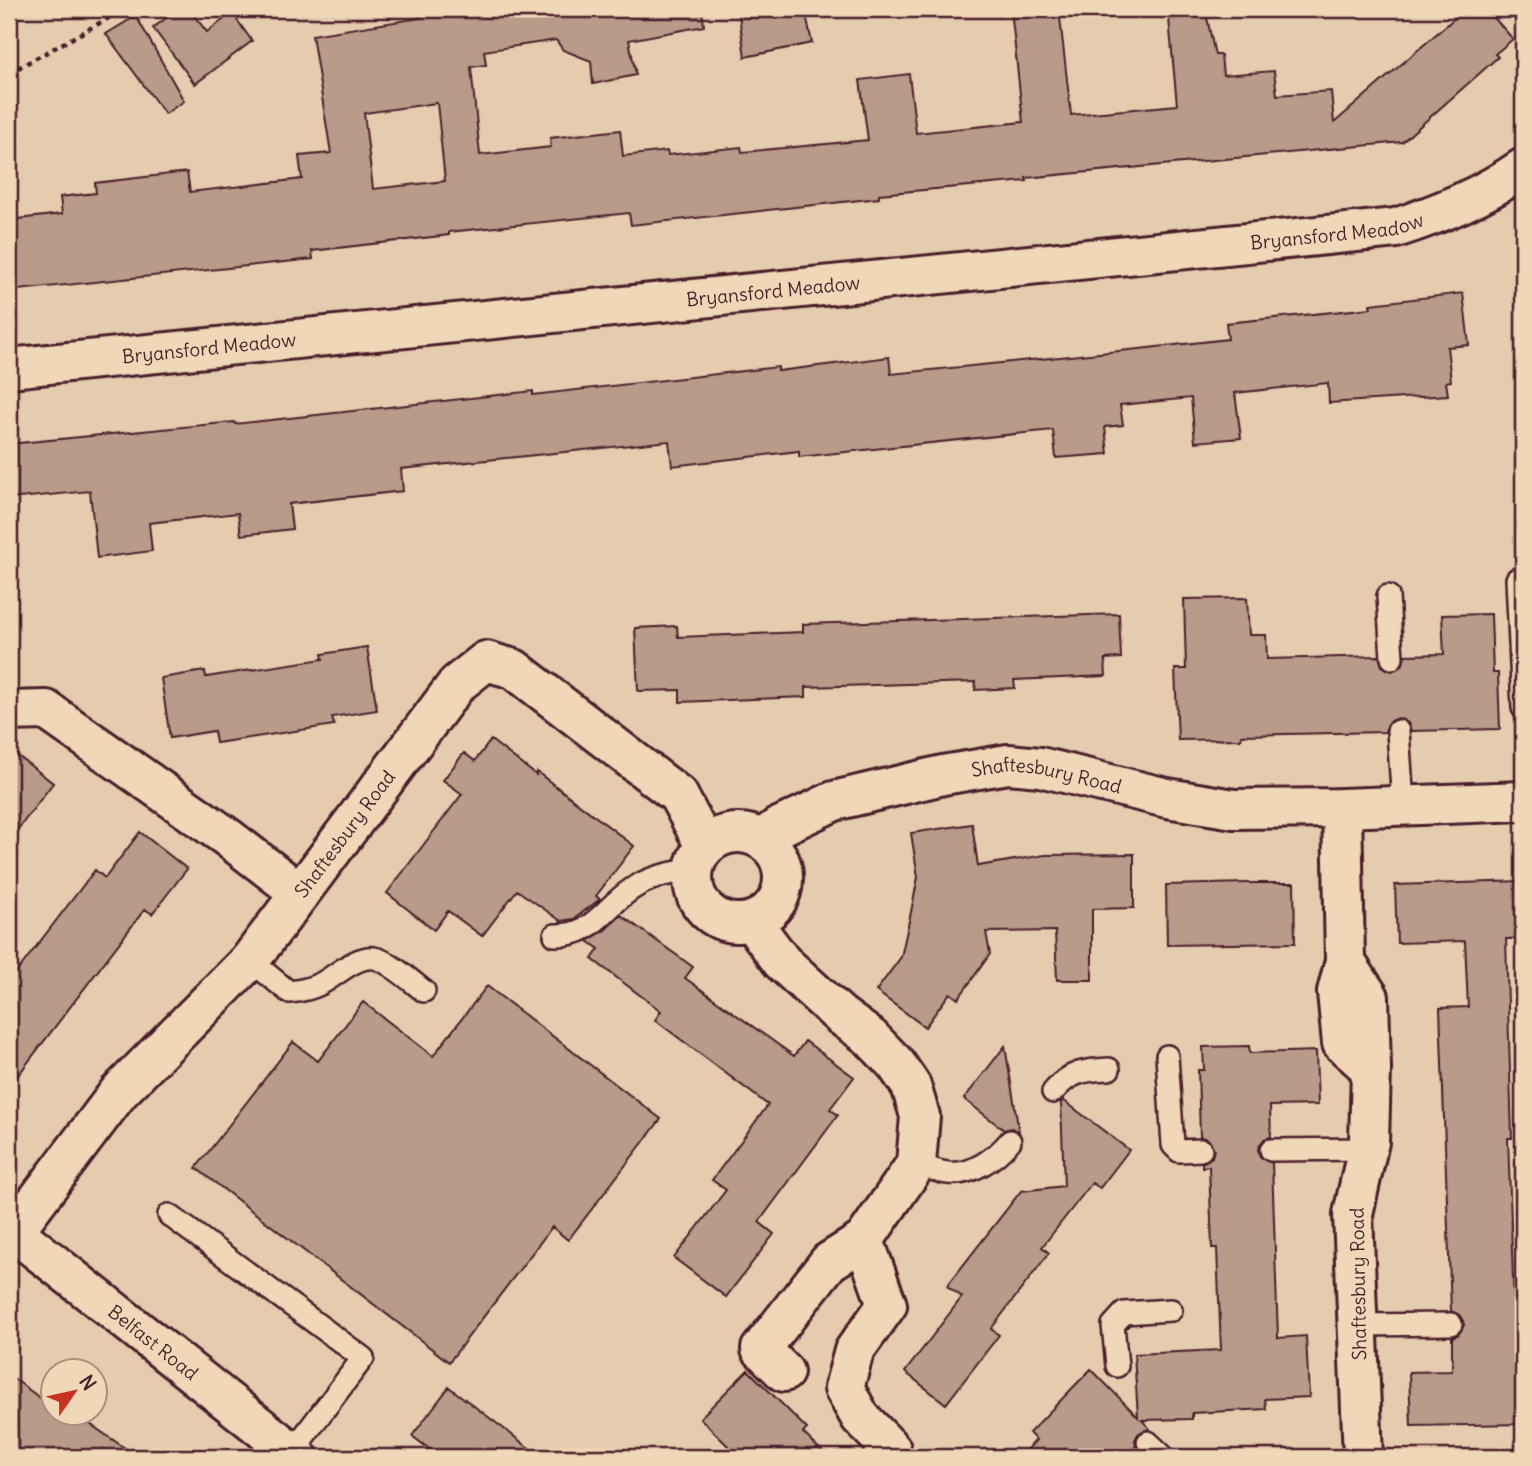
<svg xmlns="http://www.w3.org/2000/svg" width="1532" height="1466" font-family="Delius,sans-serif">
  <rect width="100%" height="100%" fill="#e6ccaf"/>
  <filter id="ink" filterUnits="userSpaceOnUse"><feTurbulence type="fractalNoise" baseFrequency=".0143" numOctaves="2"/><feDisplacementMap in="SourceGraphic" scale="14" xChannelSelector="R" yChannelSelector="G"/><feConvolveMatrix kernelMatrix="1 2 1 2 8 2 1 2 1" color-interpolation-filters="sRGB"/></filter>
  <g filter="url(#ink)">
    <!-- building -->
    <path fill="#ba9b8a" stroke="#4a1f2b" stroke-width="2" fill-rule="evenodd" d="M 178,9 L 189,9 L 207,32 L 232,13 L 252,41 L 195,84 L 153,28 Z
      M 419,9 L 702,9 L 704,26 L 629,40 L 636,75 L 593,84 L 591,61 L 563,50 L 556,40 L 484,51 L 486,65 L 471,67 L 480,155 L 551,147 L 550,138 L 620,130 L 623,156 L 667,151 L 668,155 L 741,147 L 742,152 L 868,140 L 860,80 L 909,74 L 916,133 L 1023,122 L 1011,9 L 1059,9 L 1071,115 L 1177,105 L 1169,19 L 1206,13 L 1215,55 L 1221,55 L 1223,75 L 1274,71 L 1277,95 L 1331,91 L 1334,123 L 1465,9 L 1486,9 L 1513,39 L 1495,54 L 1498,57 L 1402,142 L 1026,178 L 1027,181 L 879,194 L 879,198 L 631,225 L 629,213 L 449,232 L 449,235 L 312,251 L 313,259 L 9,291 L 9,220 L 62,214 L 60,197 L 96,193 L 95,183 L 187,172 L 190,192 L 302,179 L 299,156 L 331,153 L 312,35 L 420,18 ZM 437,103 L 445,181 L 373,189 L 364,113 Z
      M 738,9 L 805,9 L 812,43 L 745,57 Z
      M 136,16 L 184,101 L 165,114 L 106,34 Z
      M 1463,293 L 1469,345 L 1447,347 L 1451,381 L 1446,382 L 1448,395 L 1329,403 L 1328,383 L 1235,393 L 1241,438 L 1195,442 L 1191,398 L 1120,405 L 1123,425 L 1105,427 L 1108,454 L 1056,458 L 1053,430 L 799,457 L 799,451 L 672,466 L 669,441 L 401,469 L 403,491 L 289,504 L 292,529 L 241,535 L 238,513 L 149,523 L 152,551 L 97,558 L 90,491 L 9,499 L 9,444 L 234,422 L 235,424 L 533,391 L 533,395 L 778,367 L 778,371 L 889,357 L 891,374 L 1139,349 L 1228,339 L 1226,323 L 1371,308 L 1370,304 Z
      M 1247,598 L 1249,635 L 1266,635 L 1267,659 L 1379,656 L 1382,666 L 1392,671 L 1403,664 L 1405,655 L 1444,654 L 1442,615 L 1491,614 L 1493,673 L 1498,673 L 1500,729 L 1411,731 L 1408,723 L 1398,718 L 1390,721 L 1385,732 L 1241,735 L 1241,739 L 1178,740 L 1175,669 L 1186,669 L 1184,599 Z
      M 1119,614 L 1121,658 L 1105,659 L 1106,676 L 1014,680 L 1015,688 L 975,690 L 976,682 L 806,687 L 806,697 L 680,702 L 680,690 L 638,691 L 635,628 L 677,626 L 678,637 L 803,632 L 803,624 Z
      M 367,647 L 377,710 L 332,717 L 334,725 L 216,743 L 214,731 L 170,738 L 161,678 L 205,671 L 206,677 L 323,659 L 322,654 Z
      M 491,740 L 536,775 L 537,772 L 634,846 L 596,896 L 600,899 L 574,919 L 561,921 L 517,890 L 482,936 L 448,911 L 434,930 L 387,893 L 462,794 L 443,780 L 464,753 L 475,761 Z
      M 9,749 L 53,783 L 9,841 Z
      M 972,824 L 978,866 L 1045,855 L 1134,854 L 1134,908 L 1092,909 L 1092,980 L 1057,980 L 1055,931 L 986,932 L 990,954 L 958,999 L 950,993 L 925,1027 L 876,991 L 901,957 L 911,912 L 918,877 L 911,833 Z
      M 140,832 L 187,869 L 152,914 L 145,909 L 9,1087 L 9,982 L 95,870 L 105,878 Z
      M 1523,881 L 1523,939 L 1506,939 L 1512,1138 L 1508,1138 L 1514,1307 L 1523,1307 L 1523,1424 L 1411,1426 L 1409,1372 L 1452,1371 L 1452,1337 L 1458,1335 L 1464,1325 L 1462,1317 L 1451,1311 L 1440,1008 L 1468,1007 L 1465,941 L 1397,943 L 1395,885 Z
      M 1248,883 L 1294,883 L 1295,943 L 1167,945 L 1166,885 Z
      M 621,915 L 693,967 L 685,978 L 794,1056 L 805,1041 L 854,1077 L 830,1109 L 838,1115 L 759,1222 L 774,1234 L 726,1297 L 674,1258 L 726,1190 L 712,1180 L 768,1105 L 655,1020 L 661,1011 L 592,959 L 599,949 L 588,941 L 605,930 Z
      M 487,986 L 661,1119 L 568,1240 L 552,1227 L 449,1362 L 196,1168 L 293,1042 L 318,1061 L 363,1002 L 433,1056 Z
      M 1005,1046 L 1019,1132 L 1012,1128 L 1004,1130 L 964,1099 Z
      M 1249,1046 L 1250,1053 L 1316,1051 L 1318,1105 L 1270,1106 L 1271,1137 L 1264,1139 L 1258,1149 L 1260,1157 L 1272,1163 L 1278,1338 L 1306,1336 L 1309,1397 L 1265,1399 L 1266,1409 L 1192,1413 L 1192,1419 L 1142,1420 L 1150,1429 L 1138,1434 L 1135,1440 L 1136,1447 L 1114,1457 L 1020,1457 L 1036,1440 L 1029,1433 L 1091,1369 L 1138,1417 L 1134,1354 L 1221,1350 L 1217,1248 L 1212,1248 L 1209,1166 L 1202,1167 L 1202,1163 L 1212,1157 L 1214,1149 L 1208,1139 L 1200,1137 L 1198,1070 L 1204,1070 L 1203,1047 Z
      M 1063,1100 L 1129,1150 L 1100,1188 L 1092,1183 L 1042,1247 L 1049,1253 L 991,1329 L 999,1335 L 946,1404 L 905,1372 L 962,1297 L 947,1286 L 1021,1191 L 1064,1186 L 1061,1102 Z
      M 748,1370 L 807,1429 L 803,1433 L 828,1457 L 739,1457 L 700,1418 Z
      M 9,1375 L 52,1407 L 52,1413 L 61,1413 L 77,1425 L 81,1418 L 138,1457 L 9,1457 Z
      M 449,1387 L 541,1457 L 440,1457 L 412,1436 Z"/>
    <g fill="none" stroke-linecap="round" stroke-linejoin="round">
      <!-- service casing -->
      <g stroke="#4a1f2b" stroke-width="26">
        <path id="service" d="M 1517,579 L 1523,708
          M 1388,596 L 1392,658
          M 1398,731 L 1403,804
          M 555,935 C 594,936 603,908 632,889 C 651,876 672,873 694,869
          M 250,960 L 289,992 C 300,991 310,989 320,984 C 336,976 355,956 374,958 C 388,960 412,982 424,991
          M 1167,1056 L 1173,1145 L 1179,1151 L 1201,1150
          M 1053,1092 C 1069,1072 1084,1070 1109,1069
          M 1271,1150 L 1367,1149
          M 916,1164 C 926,1167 937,1172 948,1173 C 971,1176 996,1158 1010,1141
          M 169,1215 L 363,1358 L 292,1452
          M 1358,1325 L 1451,1324
          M 1117,1366 L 1113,1325 L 1124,1313 L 1171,1310
          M 1148,1442 L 1164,1457"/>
      </g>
      <!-- minor casing -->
      <g stroke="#4a1f2b" stroke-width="44">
        <g id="minor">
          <path id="s1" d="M 9,368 L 1396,228 C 1441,213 1483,196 1523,168"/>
          <path d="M 9,711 L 46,710 L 227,837 L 300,893"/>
          <path d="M 1342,808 L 1345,961 L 1369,997 L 1371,1069 L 1369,1142 L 1353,1214 L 1363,1457"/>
          <circle cx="738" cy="878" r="45"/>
          <path id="s2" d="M 762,839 L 777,828 L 834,801 L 943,775 L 1008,764 L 1040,767 L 1167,798 L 1234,809 L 1342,808 L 1523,801"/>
          <path d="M 752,922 L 782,962 L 840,1015 L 870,1037 L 896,1064 L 911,1086 L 920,1116 L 916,1164 L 864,1240 L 829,1262 L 761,1349 L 784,1372"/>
          <path d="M 1345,961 L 1337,992 L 1342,1043 L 1371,1069"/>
          <path id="s3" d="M 14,1231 L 119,1092 L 250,960 L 457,684 L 486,661 L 514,669 L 678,795 L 705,846"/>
          <path d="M 864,1240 L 887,1305 L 854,1351 L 844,1388 L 860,1417 L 891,1449 L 883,1457"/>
        </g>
      </g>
      <!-- primary casing -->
      <g stroke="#4a1f2b" stroke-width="44">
        <g id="primary">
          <path id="s4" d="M 9,1228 L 298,1457"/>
        </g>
      </g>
      <!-- path -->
      <path stroke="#4a1f2b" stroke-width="4.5" stroke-dasharray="5 5" stroke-linecap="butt" d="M 9,73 L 125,9"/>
      <!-- service -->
      <use href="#service" stroke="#f0d7b7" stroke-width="21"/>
      <!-- minor -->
      <use href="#minor" stroke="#f0d7b7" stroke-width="38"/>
      <!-- primary -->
      <use href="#primary" stroke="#f0d7b7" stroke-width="38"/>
    </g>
  </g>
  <g text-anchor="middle" stroke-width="5" stroke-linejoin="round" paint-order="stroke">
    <!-- street labels -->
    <g font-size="19" fill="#4a1f2b" stroke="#f0d7b7">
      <text dy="7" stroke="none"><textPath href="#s1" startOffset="1335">Bryansford Meadow</textPath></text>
      <text dy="7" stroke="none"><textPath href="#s1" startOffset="768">Bryansford Meadow</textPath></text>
      <text dy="7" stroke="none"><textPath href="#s1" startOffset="201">Bryansford Meadow</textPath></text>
      <text dy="7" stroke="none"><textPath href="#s2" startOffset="299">Shaftesbury Road</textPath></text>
      <text dy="7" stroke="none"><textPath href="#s3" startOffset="518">Shaftesbury Road</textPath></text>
      <text transform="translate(1358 1284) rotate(-91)" y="7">Shaftesbury Road</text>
      <text dy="7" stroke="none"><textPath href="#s4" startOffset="184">Belfast Road</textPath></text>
    </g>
  </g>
  <!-- margin -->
  <rect width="1532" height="1466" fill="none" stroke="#f0d7b7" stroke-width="35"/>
  <rect x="18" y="18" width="1497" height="1431" fill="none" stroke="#4a1f2b" stroke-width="2.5" filter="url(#ink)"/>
  <!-- north arrow -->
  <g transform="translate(74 1392) rotate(56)"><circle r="33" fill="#f0d7b7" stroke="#ae8d7f" stroke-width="2"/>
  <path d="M0-5L12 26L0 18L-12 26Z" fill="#c8321e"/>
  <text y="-10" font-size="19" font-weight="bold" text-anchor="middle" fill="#4a1f2b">N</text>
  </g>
</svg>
